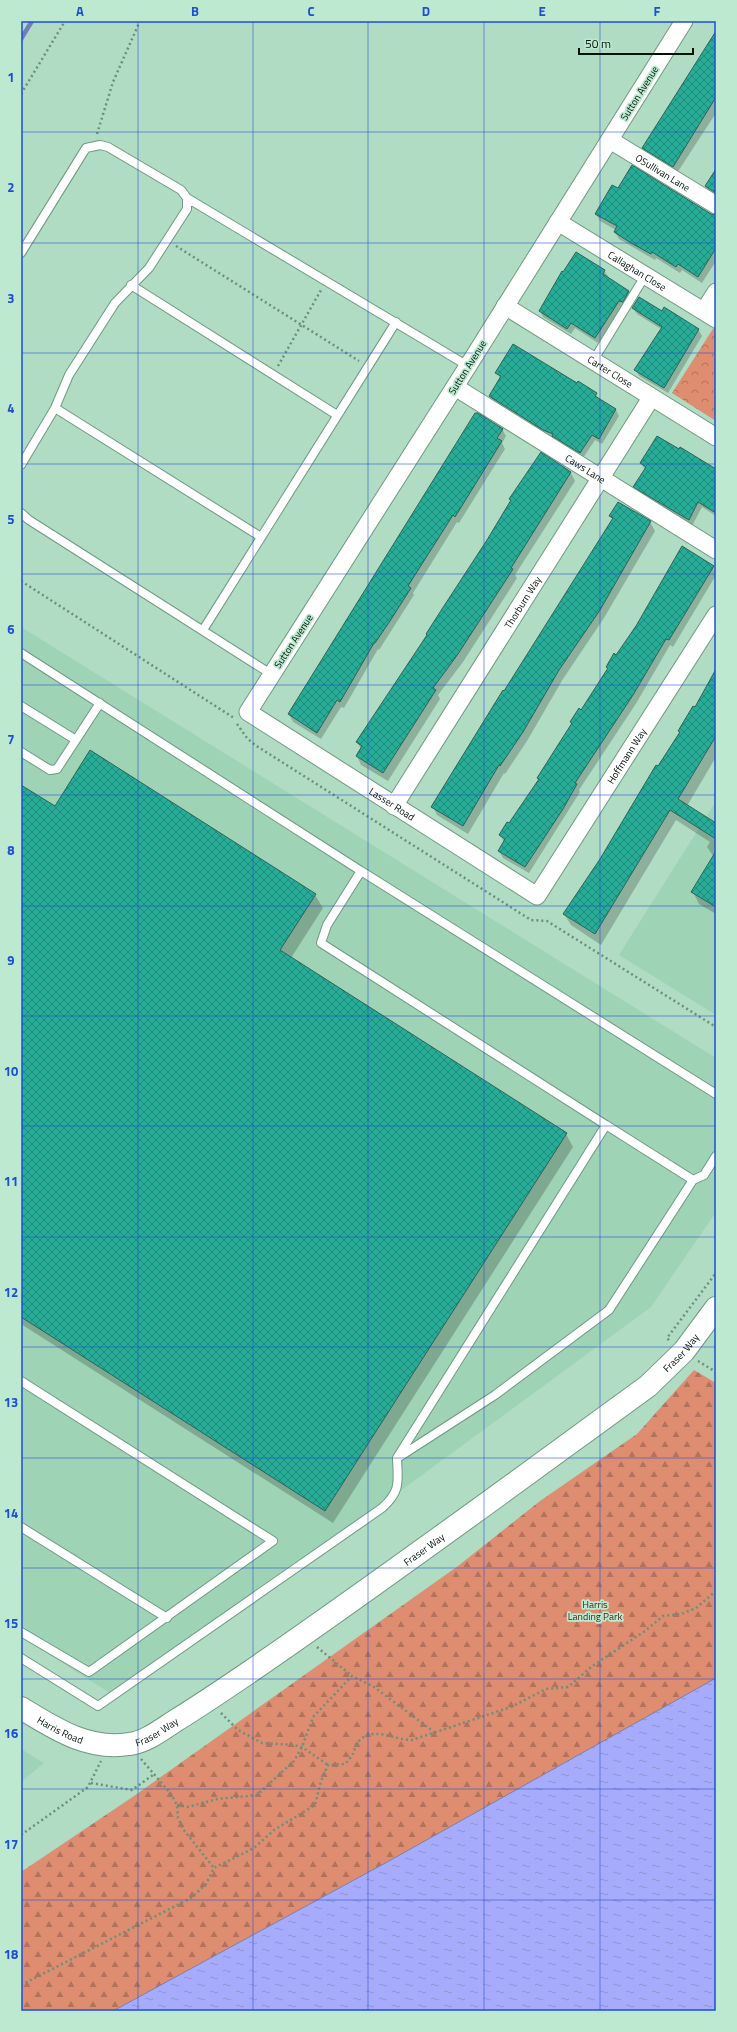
<svg xmlns="http://www.w3.org/2000/svg" width="737" height="2032" font-family="'Titillium Web',sans-serif">
  <defs>
    <pattern id="forest-firs" width="22" height="20" patternUnits="userSpaceOnUse"><rect width="22" height="20" fill="#de8d71"/><path d="M5 1l3.5 6h-7zM16 11l3.5 6h-7z" fill="#b2725b"/></pattern>
    <pattern id="park-crowns" width="20" height="18" patternUnits="userSpaceOnUse"><rect width="20" height="18" fill="#de8d71"/><path d="M2 6a3 3 0 1 1 6 0M12 15a3 3 0 1 1 6 0" fill="none" stroke="#b2725b"/></pattern>
    <pattern id="water-ripples" width="26" height="14" patternUnits="userSpaceOnUse"><rect width="26" height="14" fill="#a6acfb"/><path d="M2 4q2-2 4 0t4 0M15 11q2-2 4 0t4 0" fill="none" stroke="#8d93d6"/></pattern>
    <pattern id="building-cross-hatch" width="8" height="8" patternUnits="userSpaceOnUse"><rect width="8" height="8" fill="#27ac98"/><path d="M0 0l8 8M0 8l8-8" fill="none" stroke="#1f8b7a"/></pattern>
  </defs>
  <rect width="100%" height="100%" fill="#b0dcc3"/>
  <!-- built -->
  <path fill="#9ed3b5" d="M 21,627 L 716,1058 L 716,1212 L 651,1307 L 118,1698 L 21,1637 Z
    M 716,801 L 716,1015 L 619,955 Z
    M 21,1749 L 44,1763 L 21,1782 Z"/>
  <!-- forest -->
  <path fill="url(#forest-firs)" d="M 694,1370 L 716,1383 L 716,1678 L 389,1861 L 113,2011 L 21,2011 L 21,1872 L 134,1796 L 458,1566 L 540,1501 L 637,1434 Z"/>
  <!-- park -->
  <path fill="url(#park-crowns)" d="M 716,324 L 716,421 L 672,393 Z"/>
  <!-- water -->
  <path fill="url(#water-ripples)" stroke="#757eb2" d="M 716,1678 L 716,2011 L 113,2011 L 389,1861 Z"/>
  <!-- shadow -->
  <path fill="#0003" d="M 716,33 L 716,113 L 677,173 L 647,155 L 643,148 Z
    M 716,171 L 716,197 L 710,193 L 706,186 Z
    M 618,190 L 716,215 L 716,261 L 702,283 L 682,270 L 680,273 L 656,258 L 655,260 L 619,239 L 615,232 L 616,230 L 600,221 L 596,214 Z
    M 604,271 L 608,276 L 607,278 L 629,292 L 632,297 L 626,307 L 622,306 L 598,343 L 575,328 L 571,334 L 543,317 L 540,311 L 564,274 Z
    M 633,308 L 662,313 L 698,329 L 702,336 L 668,393 L 639,376 L 636,370 L 661,329 L 637,314 Z
    M 496,373 L 577,384 L 596,394 L 599,400 L 616,410 L 619,416 L 602,444 L 595,440 L 583,458 L 493,402 L 490,396 L 501,379 Z
    M 502,429 L 506,436 L 502,443 L 505,449 L 459,523 L 457,522 L 413,593 L 414,595 L 379,650 L 378,649 L 344,708 L 341,707 L 321,739 L 293,722 L 289,714 Z
    M 658,437 L 716,469 L 716,516 L 702,507 L 692,526 L 638,492 L 634,487 L 645,470 L 641,463 Z
    M 541,454 L 571,473 L 575,481 L 515,575 L 517,578 L 463,662 L 438,695 L 440,699 L 388,781 L 361,765 L 357,756 L 361,749 L 357,742 L 428,635 L 488,541 L 511,502 L 510,499 Z
    M 619,503 L 650,522 L 655,531 L 604,618 L 563,679 L 527,741 L 505,774 L 504,773 L 468,834 L 437,815 L 433,807 L 613,520 L 610,516 Z
    M 713,567 L 716,575 L 673,647 L 670,645 L 637,702 L 579,790 L 580,792 L 529,873 L 503,858 L 499,851 L 504,842 L 500,835 L 510,825 L 539,781 L 538,778 L 573,724 L 571,722 L 581,711 L 616,656 Z
    M 716,673 L 716,757 L 687,806 L 716,824 L 716,914 L 699,904 L 693,892 L 714,857 L 707,847 L 710,842 L 676,820 L 601,945 L 571,925 L 564,914 L 600,860 Z
    M 91,752 L 315,895 L 323,908 L 291,958 L 566,1134 L 573,1147 L 333,1523 L 21,1324 L 21,786 L 55,807 Z"/>
  <g fill="none" stroke-linecap="round" stroke-linejoin="round">
    <!-- stream -->
    <path stroke="#757eb2" stroke-width="4.5" d="M 21,39 L 32,21"/>
  </g>
  <!-- building -->
  <path fill="url(#building-cross-hatch)" stroke="#2e6259" d="M 716,31 L 716,97 L 673,167 L 642,148 Z
    M 632,165 L 711,214 L 716,215 L 716,248 L 698,277 L 678,264 L 676,267 L 652,252 L 651,254 L 631,243 L 614,232 L 617,226 L 595,214 L 612,185 L 618,188 Z
    M 716,169 L 716,193 L 705,186 Z
    M 576,252 L 605,270 L 603,274 L 629,291 L 623,302 L 619,301 L 595,338 L 571,323 L 567,329 L 539,311 L 562,271 L 563,272 Z
    M 639,297 L 662,311 L 664,307 L 699,329 L 664,388 L 634,370 L 662,327 L 632,308 Z
    M 513,344 L 577,383 L 578,381 L 597,393 L 595,396 L 616,409 L 599,439 L 592,435 L 580,453 L 552,436 L 553,434 L 543,430 L 489,396 L 501,376 L 495,373 Z
    M 475,413 L 478,413 L 503,429 L 497,438 L 502,441 L 455,517 L 453,515 L 408,586 L 411,588 L 390,621 L 375,643 L 374,643 L 340,702 L 337,700 L 317,733 L 288,714 Z
    M 657,436 L 679,449 L 680,447 L 716,469 L 716,513 L 698,502 L 689,520 L 633,487 L 646,467 L 640,463 Z
    M 541,452 L 571,472 L 511,568 L 513,569 L 458,654 L 433,688 L 436,690 L 383,773 L 356,756 L 362,746 L 356,742 L 427,635 L 426,634 L 442,609 L 487,540 L 511,500 L 509,499 Z
    M 618,502 L 651,521 L 600,610 L 559,670 L 523,732 L 500,766 L 499,765 L 463,826 L 431,807 L 503,690 L 504,691 L 613,518 L 609,516 Z
    M 682,546 L 714,566 L 669,640 L 666,639 L 633,695 L 575,783 L 577,784 L 563,809 L 525,867 L 498,851 L 505,839 L 499,835 L 507,822 L 509,823 L 539,779 L 537,778 L 572,723 L 570,722 L 579,708 L 581,710 L 608,668 L 606,667 L 614,653 L 616,655 L 636,626 Z
    M 716,669 L 716,736 L 678,799 L 716,823 L 716,839 L 670,810 L 595,934 L 563,914 L 600,859 L 656,765 L 658,766 L 680,732 L 678,731 L 693,706 L 695,707 Z
    M 90,750 L 316,894 L 280,950 L 567,1133 L 325,1511 L 21,1317 L 21,785 L 55,806 Z
    M 716,851 L 716,907 L 691,892 Z"/>
  <g fill="none" stroke-linecap="round" stroke-linejoin="round">
    <!-- lane casing -->
    <g stroke="#6f9a82" stroke-width="10">
      <path id="lane" d="M 187,198 L 468,366
        M 21,253 L 86,148 L 100,145 L 108,147 L 181,190 L 187,198 L 187,209 L 149,268 L 115,303 L 69,375 L 55,408 L 21,465
        M 131,285 L 337,415
        M 593,361 L 645,276
        M 55,408 L 261,537
        M 21,513 L 29,520 L 271,674
        M 203,630 L 396,322
        M 21,653 L 361,871 L 327,925 L 321,943 L 606,1125 L 397,1458 C 398,1482 401,1491 382,1508 L 98,1706 L 21,1658
        M 21,706 L 76,740
        M 21,752 L 50,770 L 57,769 L 100,703
        M 361,871 L 716,1094
        M 606,1125 L 693,1180 L 704,1175 L 716,1156
        M 21,1381 L 273,1541 L 89,1672 L 21,1632
        M 399,1457 L 495,1395 L 609,1310 L 693,1180
        M 21,1527 L 167,1618"/>
    </g>
    <!-- street casing -->
    <g stroke="#6f9a82" stroke-width="19">
      <g id="street">
        <path id="s1" d="M 684,21 L 468,366 L 248,712 L 537,896 L 716,615"/>
        <path id="s2" d="M 610,140 L 716,205"/>
        <path id="s3" d="M 558,222 L 716,319"/>
        <path id="s4" d="M 505,306 L 716,437"/>
        <path d="M 704,311 L 716,292"/>
        <path id="s5" d="M 455,387 L 716,550"/>
        <path id="s6" d="M 394,806 L 651,398"/>
      </g>
    </g>
    <!-- secondary casing -->
    <g stroke="#6f9a82" stroke-width="24">
      <g id="secondary">
        <path id="s7" d="M 21,1708 C 54,1728 88,1751 129,1744 C 146,1742 161,1730 175,1721 C 201,1705 226,1688 251,1671 C 385,1579 516,1482 648,1386 L 684,1351 L 716,1308"/>
      </g>
    </g>
    <!-- path -->
    <path stroke="#6d8e7b" stroke-width="2.5" stroke-dasharray="2 3" stroke-linecap="butt" d="M 21,94 L 65,21
      M 97,134 L 113,82 L 140,21
      M 176,246 L 359,361
      M 278,366 L 321,290
      M 21,581 L 234,718
      M 237,724 L 247,738 L 255,745 L 531,920 L 547,921 L 716,1027
      M 669,1340 L 667,1338 L 716,1273
      M 698,1361 L 716,1372
      M 317,1647 L 352,1676
      M 221,1713 L 238,1730 L 262,1743 L 294,1745 L 302,1747 L 328,1765
      M 141,1759 L 171,1794 L 177,1805 L 178,1818 L 183,1829 L 214,1868
      M 91,1783 L 132,1790 L 153,1775
      M 177,1805 L 188,1807 L 217,1799 L 257,1795 L 294,1761 L 302,1747 L 313,1717 L 352,1676 L 374,1687 L 434,1732
      M 21,1835 L 88,1787 L 101,1761
      M 21,1985 L 191,1898 L 206,1884 L 214,1868 L 254,1848 L 274,1830 L 315,1805 L 321,1781 L 328,1765 L 345,1764 C 348,1761 351,1757 353,1754 C 355,1750 355,1745 358,1742 C 373,1725 392,1740 412,1740 L 511,1707 L 546,1689 L 568,1687 L 591,1667 L 645,1631 L 663,1616 L 681,1614 L 696,1608 L 716,1591"/>
    <!-- lane -->
    <use href="#lane" stroke="#fff" stroke-width="8"/>
    <!-- street -->
    <use href="#street" stroke="#fff" stroke-width="17"/>
    <!-- secondary -->
    <use href="#secondary" stroke="#fff" stroke-width="22"/>
  </g>
  <!-- grid -->
  <path fill="none" stroke="#1d4ed8" stroke-width="1" stroke-opacity="0.55" d="M 138,21 L 138,2011M 253,21 L 253,2011M 368,21 L 368,2011M 484,21 L 484,2011M 600,21 L 600,2011M 21,132 L 716,132M 21,243 L 716,243M 21,353 L 716,353M 21,464 L 716,464M 21,574 L 716,574M 21,685 L 716,685M 21,795 L 716,795M 21,906 L 716,906M 21,1016 L 716,1016M 21,1126 L 716,1126M 21,1237 L 716,1237M 21,1347 L 716,1347M 21,1458 L 716,1458M 21,1568 L 716,1568M 21,1679 L 716,1679M 21,1789 L 716,1789M 21,1900 L 716,1900"/>
  <g text-anchor="middle" stroke-width="3.5" stroke-linejoin="round" paint-order="stroke">
    <!-- street labels -->
    <g font-size="10" fill="#031209" stroke="#bce9d0">
      <text transform="translate(639 93) rotate(-58)" y="4">Sutton Avenue</text>
      <text dy="4" stroke="none"><textPath href="#s2" startOffset="62">OSullivan Lane</textPath></text>
      <text dy="4" stroke="none"><textPath href="#s3" startOffset="93">Callaghan Close</textPath></text>
      <text transform="translate(467 367) rotate(-58)" y="4">Sutton Avenue</text>
      <text dy="4" stroke="none"><textPath href="#s4" startOffset="124">Carter Close</textPath></text>
      <text dy="4" stroke="none"><textPath href="#s5" startOffset="154">Caws Lane</textPath></text>
      <text dy="4" stroke="none"><textPath href="#s6" startOffset="241">Thorburn Way</textPath></text>
      <text transform="translate(293 641) rotate(-57)" y="4">Sutton Avenue</text>
      <text dy="4" stroke="none"><textPath href="#s1" startOffset="1326">Hoffmann Way</textPath></text>
      <text dy="4" stroke="none"><textPath href="#s1" startOffset="988">Lasser Road</textPath></text>
      <text dy="4" stroke="none"><textPath href="#s7" startOffset="795">Fraser Way</textPath></text>
      <text dy="4" stroke="none"><textPath href="#s7" startOffset="471">Fraser Way</textPath></text>
      <text dy="4" stroke="none"><textPath href="#s7" startOffset="45">Harris Road</textPath></text>
      <text dy="4" stroke="none"><textPath href="#s7" startOffset="147">Fraser Way</textPath></text>
    </g>
    <!-- park labels -->
    <g font-size="10" fill="#461d0e" stroke="#bce9d0">
      <text x="595" y="1608">Harris<tspan x="595" dy="12">Landing Park</tspan></text>
    </g>
  </g>
  <!-- border -->
  <rect width="737" height="2032" fill="none" stroke="#bce9d0" stroke-width="44"/>
  <!-- scale -->
  <path d="M579 48v6h114v-6" fill="none" stroke="#031209" stroke-width="2"/>
  <text x="585" y="48" font-size="12" fill="#031209" stroke="#bce9d0" stroke-width="3" paint-order="stroke">50 m</text>
  <rect x="22" y="22" width="693" height="1988" fill="none" stroke="#1d4ed8" stroke-width="1.5"/>
  <g font-size="13" text-anchor="middle" font-weight="bold" fill="#1d4ed8">
    <text x="80" y="16">A</text>
    <text x="195" y="16">B</text>
    <text x="311" y="16">C</text>
    <text x="426" y="16">D</text>
    <text x="542" y="16">E</text>
    <text x="657" y="16">F</text>
    <text x="11" y="82">1</text>
    <text x="11" y="192">2</text>
    <text x="11" y="303">3</text>
    <text x="11" y="413">4</text>
    <text x="11" y="524">5</text>
    <text x="11" y="634">6</text>
    <text x="11" y="744">7</text>
    <text x="11" y="855">8</text>
    <text x="11" y="965">9</text>
    <text x="11" y="1076">10</text>
    <text x="11" y="1186">11</text>
    <text x="11" y="1297">12</text>
    <text x="11" y="1407">13</text>
    <text x="11" y="1518">14</text>
    <text x="11" y="1628">15</text>
    <text x="11" y="1738">16</text>
    <text x="11" y="1849">17</text>
    <text x="11" y="1959">18</text>
  </g>
</svg>
